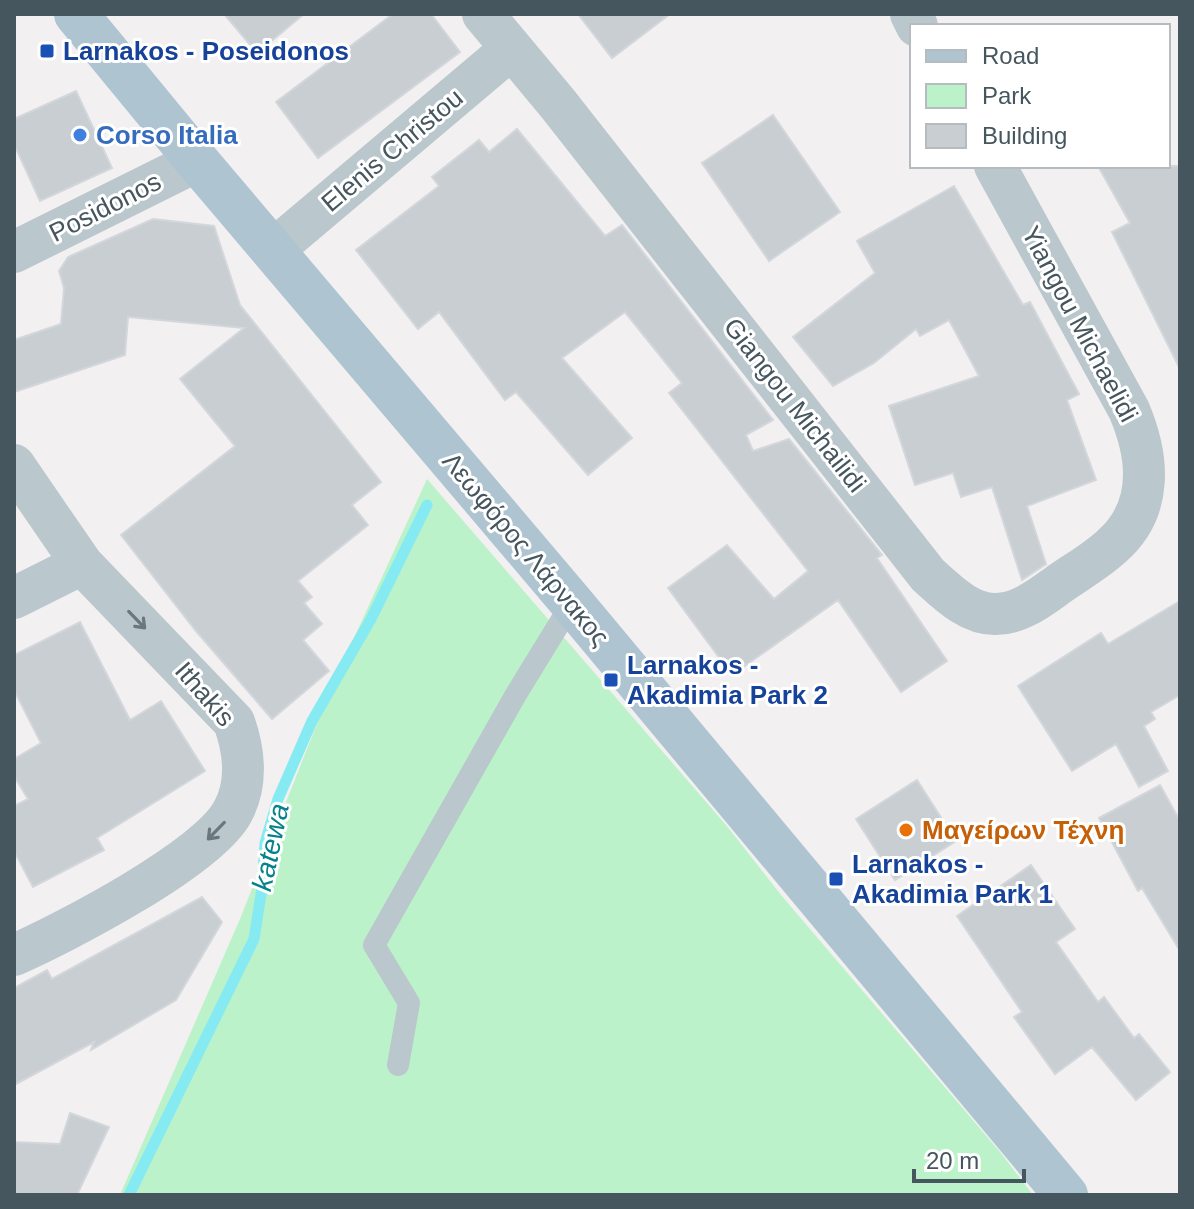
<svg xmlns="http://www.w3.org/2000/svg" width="1194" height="1209" font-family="Arial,sans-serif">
  <rect width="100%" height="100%" fill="#f2f0f0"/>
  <!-- green -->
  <path fill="#bcf2c9" d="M 427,479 L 726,825 L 781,895 L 1000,1152 L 1033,1195 L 120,1195 L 240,919 L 331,688 Z"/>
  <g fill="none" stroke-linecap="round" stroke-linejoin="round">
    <!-- stream -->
    <path stroke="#86eaf2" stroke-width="11" d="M 129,1195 L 254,939 L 262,888 L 265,843 L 278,799 L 312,721 L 371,619 L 427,505"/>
  </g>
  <!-- building -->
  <path fill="#c9ced3" stroke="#d3d7dc" stroke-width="2" d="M 224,14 L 304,14 L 257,53 Z
    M 393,14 L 431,14 L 460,52 L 318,158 L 276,102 Z
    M 578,14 L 670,14 L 612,58 Z
    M 76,91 L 112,168 L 40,201 L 14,144 L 14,119 Z
    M 773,115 L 840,212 L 769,261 L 702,163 Z
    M 517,129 L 605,236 L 622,225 L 773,420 L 746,435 L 753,451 L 789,439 L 882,555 L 877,558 L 947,661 L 901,692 L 838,600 L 732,675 L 668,588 L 727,545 L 774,599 L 808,571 L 669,393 L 682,383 L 625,312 L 562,358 L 632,438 L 588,475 L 516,392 L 505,400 L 439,312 L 418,329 L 356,250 L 439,186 L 432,177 L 479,140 L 489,152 Z
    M 1098,166 L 1180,166 L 1180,369 L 1112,232 L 1130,223 Z
    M 954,186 L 1023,305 L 1030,302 L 1079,394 L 1067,400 L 1096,480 L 1027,506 L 1046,564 L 1022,580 L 992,487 L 961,497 L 953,473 L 915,485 L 889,406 L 979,376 L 949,320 L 920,336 L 916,329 L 874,363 L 833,386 L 793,337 L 875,273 L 857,241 Z
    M 153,219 L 214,226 L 240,305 L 381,482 L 352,505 L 368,525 L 298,581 L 312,597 L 304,603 L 322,624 L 303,640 L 329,671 L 272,719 L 196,631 L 121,535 L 235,446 L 180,379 L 244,328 L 128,317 L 125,355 L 14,392 L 14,340 L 61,324 L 64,288 L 59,271 L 68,257 Z
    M 1180,601 L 1180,695 L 1151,712 L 1155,719 L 1144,726 L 1168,771 L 1139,787 L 1116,744 L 1072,771 L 1018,686 L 1101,633 L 1108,644 Z
    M 80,622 L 130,720 L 161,701 L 205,771 L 97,838 L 104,850 L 33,887 L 14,851 L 14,806 L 28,799 L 14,776 L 14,759 L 41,743 L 14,690 L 14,655 Z
    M 917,780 L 956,841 L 895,880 L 856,819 Z
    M 1160,785 L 1180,821 L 1180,951 L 1142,888 L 1138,891 L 1099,818 Z
    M 1031,865 L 1075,929 L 1056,942 L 1098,1002 L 1104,997 L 1134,1038 L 1139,1034 L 1170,1072 L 1136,1100 L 1092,1047 L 1055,1074 L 1014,1017 L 1022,1012 L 957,916 Z
    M 202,897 L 222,922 L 176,1000 L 91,1050 L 94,1042 L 14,1085 L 14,988 L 47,970 L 52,979 Z
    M 70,1113 L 109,1127 L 77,1195 L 14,1195 L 14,1142 L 60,1144 Z"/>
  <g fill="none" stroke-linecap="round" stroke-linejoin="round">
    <!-- lane -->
    <path stroke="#bac7cd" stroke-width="22" d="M 398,1065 L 409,1003 L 374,945 L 515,696 L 572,603"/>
    <!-- street -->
    <path stroke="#bac7cd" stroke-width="42" d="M 483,14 L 558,104 L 928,575 C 947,592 969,615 996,614 C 1021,614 1042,596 1062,582 C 1078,571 1097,560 1112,546 C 1154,509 1149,457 1129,410 L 995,166
      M 911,14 L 917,26
      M 273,250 L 511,49
      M 14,252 L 197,161
      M 14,465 L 82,564 L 234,722 C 244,750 248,783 233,811 C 209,858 64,933 14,955
      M 14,598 L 82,564"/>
    <!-- primary -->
    <path stroke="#aec4d0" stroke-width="44" d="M 76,14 L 197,161 L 572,603 L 1066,1195"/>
  </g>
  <!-- one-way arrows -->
  <defs><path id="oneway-shaft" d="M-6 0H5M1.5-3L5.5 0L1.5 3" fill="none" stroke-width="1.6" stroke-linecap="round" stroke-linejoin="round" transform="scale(2)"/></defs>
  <g stroke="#69787f">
    <use href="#oneway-shaft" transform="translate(137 620) rotate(46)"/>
    <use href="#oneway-shaft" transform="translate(216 831) rotate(134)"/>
  </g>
  <!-- markers -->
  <g fill="#1a4fb4" stroke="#fff" stroke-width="3">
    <rect x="39" y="43" width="16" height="16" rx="4"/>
    <rect x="603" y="672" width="16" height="16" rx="4"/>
    <rect x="828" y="871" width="16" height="16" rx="4"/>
  </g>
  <circle fill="#3f7fe0" stroke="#fff" stroke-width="3" cx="80" cy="135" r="8"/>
  <circle fill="#e8710a" stroke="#fff" stroke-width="3" cx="906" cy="830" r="8"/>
  <g text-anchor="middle" stroke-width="6" stroke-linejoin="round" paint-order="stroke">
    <!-- transit labels -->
    <g font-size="26" font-weight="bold" fill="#164399" stroke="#fff" text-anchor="start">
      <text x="63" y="60">Larnakos - Poseidonos</text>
      <text x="627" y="674">Larnakos -<tspan x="627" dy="30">Akadimia Park 2</tspan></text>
      <text x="852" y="873">Larnakos -<tspan x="852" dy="30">Akadimia Park 1</tspan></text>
    </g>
    <!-- shop labels -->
    <g font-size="26" font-weight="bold" fill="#366cbe" stroke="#fff" text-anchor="start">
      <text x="96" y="144">Corso Italia</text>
    </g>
    <!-- street labels -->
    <g font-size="26" fill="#46565e" stroke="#fff">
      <text transform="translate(392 150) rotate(-40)" y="9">Elenis Christou</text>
      <text transform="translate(105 207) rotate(-27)" y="9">Posidonos</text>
      <text transform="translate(1080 324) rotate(62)" y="9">Yiangou Michaelidi</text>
      <text transform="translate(795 405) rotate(52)" y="9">Giangou Michailidi</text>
      <text transform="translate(526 549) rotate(50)" y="9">Λεωφόρος Λάρνακος</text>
      <text transform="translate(205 694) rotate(49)" y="9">Ithakis</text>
    </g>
    <!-- food labels -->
    <g font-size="26" font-weight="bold" fill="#c56008" stroke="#fff" text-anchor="start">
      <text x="922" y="839">Μαγείρων Τέχνη</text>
    </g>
    <!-- water labels -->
    <g font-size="28" font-style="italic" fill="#06828b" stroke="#fff">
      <text transform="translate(270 847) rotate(-78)" y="10">katewa</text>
    </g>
  </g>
  <!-- border -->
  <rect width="1194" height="1209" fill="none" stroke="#46565e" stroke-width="32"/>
  <!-- legend -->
  <rect x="910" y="24" width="260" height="144" fill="#ffffff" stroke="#b5bbbf" stroke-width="2"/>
  <rect x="926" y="50" width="40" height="12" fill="#aec4d0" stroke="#b5bbbf" stroke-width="2"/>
  <text x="982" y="64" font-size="24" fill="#46565e">Road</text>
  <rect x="926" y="84" width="40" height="24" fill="#bcf2c9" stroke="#b5bbbf" stroke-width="2"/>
  <text x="982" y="104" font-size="24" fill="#46565e">Park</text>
  <rect x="926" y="124" width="40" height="24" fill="#c9ced3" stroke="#b5bbbf" stroke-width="2"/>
  <text x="982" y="144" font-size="24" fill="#46565e">Building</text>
  <!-- scale -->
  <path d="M914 1169v12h110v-12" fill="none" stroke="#46565e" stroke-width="4"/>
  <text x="926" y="1169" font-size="24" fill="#46565e" stroke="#ffffff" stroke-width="6" paint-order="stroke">20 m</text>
</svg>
